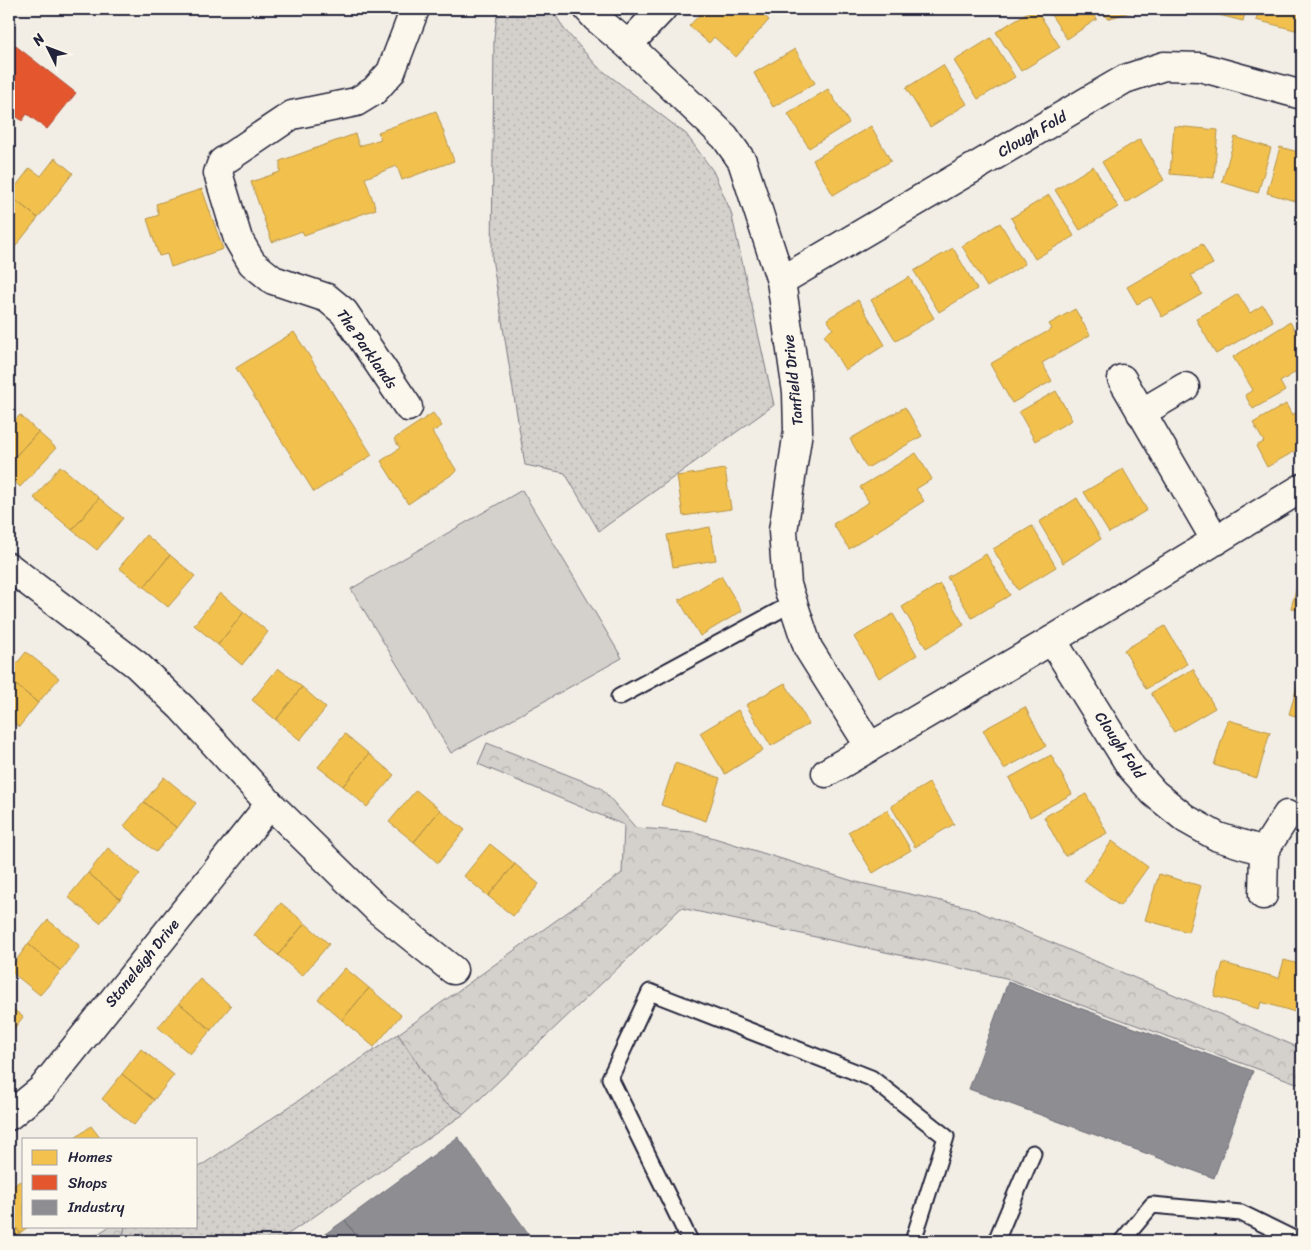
<svg xmlns="http://www.w3.org/2000/svg" width="1311" height="1250" font-family="Sriracha,sans-serif">
  <defs>
    <pattern id="green-dots" width="8" height="8" patternUnits="userSpaceOnUse" patternTransform="scale(1.25)"><rect width="8" height="8" fill="#d4d1cc"/><path d="M2 2h.1M6 6h.1" fill="none" stroke="#b6b3b0" stroke-width="1.8" stroke-linecap="round"/></pattern>
    <pattern id="forest-crowns" width="20" height="18" patternUnits="userSpaceOnUse" patternTransform="scale(1.25)"><rect width="20" height="18" fill="#d4d1cc"/><path d="M2 6a3 3 0 1 1 6 0M12 15a3 3 0 1 1 6 0" fill="none" stroke="#b6b3b0"/></pattern>
  </defs>
  <rect width="100%" height="100%" fill="#f2eee5"/>
  <filter id="ink" filterUnits="userSpaceOnUse"><feTurbulence type="fractalNoise" baseFrequency=".02" numOctaves="2"/><feDisplacementMap in="SourceGraphic" scale="10" xChannelSelector="R" yChannelSelector="G"/><feConvolveMatrix kernelMatrix="1 2 1 2 8 2 1 2 1" color-interpolation-filters="sRGB"/></filter>
  <g filter="url(#ink)">
    <!-- green -->
    <path fill="url(#green-dots)" stroke="#7b7a84" d="M 498,9 L 552,9 L 564,29 L 598,67 L 686,134 L 713,171 L 731,212 L 774,405 L 599,531 L 565,473 L 525,465 L 492,258 L 494,37 Z
      M 398,1034 L 442,1100 L 464,1114 L 278,1241 L 122,1241 L 125,1226 L 196,1226 L 196,1169 Z"/>
    <!-- forest -->
    <path fill="url(#forest-crowns)" stroke="#7b7a84" d="M 487,743 L 601,788 L 636,828 L 695,832 L 856,882 L 968,907 L 1302,1049 L 1302,1085 L 1006,978 L 681,908 L 464,1114 L 442,1100 L 398,1034 L 622,873 L 624,825 L 478,764 Z
      M 110,1226 L 125,1226 L 122,1241 L 87,1241 Z"/>
    <!-- pitch -->
    <path fill="#d4d1cc" stroke="#7b7a84" d="M 522,490 L 622,658 L 451,753 L 351,589 Z"/>
    <!-- homes -->
    <path fill="#f2c14e" stroke="#b49148" d="M 705,9 L 756,9 L 769,20 L 736,57 L 714,37 L 709,43 L 689,26 Z
      M 1033,9 L 1036,9 L 1060,47 L 1021,71 L 996,32 Z
      M 1047,9 L 1090,9 L 1097,19 L 1067,39 Z
      M 1103,9 L 1140,9 L 1107,19 Z
      M 1221,9 L 1250,9 L 1249,14 L 1245,13 L 1243,21 L 1219,15 Z
      M 1259,9 L 1302,9 L 1302,19 L 1299,31 L 1256,20 Z
      M 991,38 L 1015,77 L 978,99 L 954,61 Z
      M 795,49 L 815,83 L 773,107 L 754,73 Z
      M 943,65 L 967,104 L 930,127 L 906,88 Z
      M 828,89 L 849,123 L 809,148 L 788,114 Z
      M 9,110 L 17,116 L 9,127 Z
      M 436,111 L 454,161 L 402,180 L 397,166 L 365,178 L 376,209 L 304,235 L 302,231 L 272,242 L 251,182 L 280,172 L 280,161 L 355,134 L 359,146 L 381,139 L 378,132 Z
      M 871,126 L 891,161 L 833,195 L 813,160 Z
      M 1174,126 L 1218,130 L 1214,178 L 1170,174 Z
      M 1235,137 L 1271,148 L 1258,193 L 1222,182 Z
      M 1140,139 L 1164,180 L 1126,203 L 1102,162 Z
      M 1280,147 L 1302,153 L 1302,203 L 1267,193 Z
      M 55,158 L 73,173 L 38,218 L 9,195 L 30,168 L 41,176 Z
      M 1093,166 L 1118,207 L 1080,230 L 1055,190 Z
      M 202,189 L 223,249 L 171,267 L 167,254 L 159,256 L 147,219 L 159,215 L 156,204 Z
      M 9,195 L 38,218 L 11,252 L 9,250 Z
      M 1049,195 L 1074,236 L 1035,259 L 1011,218 Z
      M 1000,223 L 1025,264 L 987,287 L 962,246 Z
      M 1202,244 L 1213,264 L 1191,275 L 1202,294 L 1162,317 L 1151,297 L 1137,304 L 1127,287 Z
      M 953,248 L 977,289 L 939,312 L 914,271 Z
      M 909,277 L 934,318 L 896,341 L 871,300 Z
      M 1238,294 L 1250,313 L 1263,305 L 1273,321 L 1216,354 L 1196,319 Z
      M 858,300 L 885,345 L 845,370 L 824,335 L 833,329 L 827,319 Z
      M 1075,309 L 1090,335 L 1042,363 L 1052,381 L 1012,403 L 990,364 L 1052,329 L 1049,324 Z
      M 1290,322 L 1302,342 L 1302,368 L 1280,382 L 1285,391 L 1253,409 L 1245,395 L 1253,390 L 1233,357 Z
      M 294,332 L 372,455 L 314,492 L 236,368 Z
      M 1056,391 L 1072,420 L 1035,441 L 1019,412 Z
      M 1286,404 L 1292,415 L 1302,409 L 1302,447 L 1267,467 L 1256,446 L 1264,442 L 1253,423 Z
      M 905,407 L 922,436 L 867,468 L 850,439 Z
      M 433,413 L 442,426 L 432,432 L 457,471 L 408,504 L 381,461 L 400,448 L 394,439 Z
      M 20,415 L 38,432 L 9,463 L 9,427 Z
      M 38,432 L 56,448 L 20,487 L 9,476 L 9,463 Z
      M 916,453 L 932,479 L 916,489 L 924,501 L 849,549 L 833,524 L 869,502 L 860,487 Z
      M 60,466 L 99,498 L 72,530 L 34,498 Z
      M 725,469 L 731,509 L 683,516 L 677,476 Z
      M 1123,469 L 1147,510 L 1109,533 L 1084,492 Z
      M 99,498 L 123,518 L 97,550 L 72,530 Z
      M 1077,498 L 1101,539 L 1063,563 L 1039,522 Z
      M 1032,526 L 1056,567 L 1018,590 L 993,549 Z
      M 710,527 L 716,560 L 673,567 L 667,535 Z
      M 146,535 L 170,555 L 144,587 L 119,568 Z
      M 986,554 L 1010,595 L 972,618 L 947,577 Z
      M 170,555 L 195,576 L 168,607 L 144,587 Z
      M 1302,568 L 1302,611 L 1291,608 Z
      M 721,576 L 742,611 L 700,636 L 679,600 Z
      M 940,584 L 964,625 L 926,648 L 902,607 Z
      M 220,593 L 244,612 L 218,645 L 194,625 Z
      M 244,612 L 268,632 L 242,665 L 218,645 Z
      M 893,614 L 917,655 L 879,678 L 854,637 Z
      M 1165,626 L 1187,664 L 1146,689 L 1124,650 Z
      M 26,652 L 59,678 L 38,703 L 9,679 L 9,673 Z
      M 278,668 L 302,687 L 276,720 L 252,700 Z
      M 1193,669 L 1215,708 L 1174,732 L 1151,693 Z
      M 1300,677 L 1302,678 L 1302,718 L 1289,714 Z
      M 9,679 L 38,703 L 19,727 L 9,719 Z
      M 785,683 L 809,724 L 771,746 L 746,705 Z
      M 302,687 L 326,708 L 300,740 L 276,720 Z
      M 1025,707 L 1046,746 L 1004,769 L 983,730 Z
      M 738,710 L 763,750 L 725,774 L 700,733 Z
      M 1228,720 L 1270,732 L 1257,778 L 1214,765 Z
      M 345,734 L 369,754 L 343,786 L 318,767 Z
      M 369,754 L 394,775 L 367,807 L 343,786 Z
      M 1051,755 L 1072,794 L 1030,817 L 1009,778 Z
      M 675,763 L 720,778 L 706,821 L 661,805 Z
      M 164,777 L 196,803 L 177,828 L 144,802 Z
      M 929,783 L 954,824 L 915,847 L 891,806 Z
      M 416,790 L 440,810 L 414,842 L 389,822 Z
      M 1086,794 L 1107,833 L 1065,856 L 1044,817 Z
      M 144,802 L 177,828 L 156,852 L 124,826 Z
      M 440,810 L 465,830 L 438,863 L 414,842 Z
      M 887,810 L 911,850 L 873,873 L 848,832 Z
      M 1112,841 L 1148,867 L 1120,906 L 1084,881 Z
      M 490,844 L 515,864 L 488,896 L 464,876 Z
      M 108,848 L 140,874 L 120,899 L 88,873 Z
      M 515,864 L 539,884 L 513,916 L 488,896 Z
      M 88,873 L 120,899 L 100,923 L 68,897 Z
      M 1159,874 L 1201,886 L 1188,932 L 1145,920 Z
      M 281,903 L 305,923 L 278,955 L 254,935 Z
      M 48,920 L 80,946 L 61,971 L 28,944 Z
      M 305,923 L 329,944 L 302,976 L 278,955 Z
      M 28,944 L 61,971 L 40,995 L 9,970 Z
      M 1284,960 L 1302,965 L 1302,1014 L 1261,1002 L 1259,1009 L 1214,996 L 1223,963 L 1279,978 Z
      M 345,968 L 369,988 L 342,1020 L 318,999 Z
      M 200,979 L 231,1006 L 211,1030 L 179,1003 Z
      M 369,988 L 401,1015 L 374,1047 L 342,1020 Z
      M 179,1003 L 211,1030 L 190,1054 L 158,1027 Z
      M 9,1006 L 23,1017 L 9,1035 Z
      M 141,1049 L 174,1075 L 154,1100 L 122,1074 Z
      M 122,1074 L 154,1100 L 134,1125 L 102,1099 Z
      M 91,1126 L 101,1139 L 74,1139 Z
      M 20,1181 L 24,1186 L 24,1226 L 29,1226 L 20,1233 L 9,1218 L 9,1189 Z
      M 9,1218 L 20,1233 L 10,1241 L 9,1241 Z"/>
    <!-- shops -->
    <path fill="#e4572e" stroke="#aa4732" d="M 12,43 L 76,93 L 47,129 L 27,114 L 22,121 L 9,110 L 9,47 Z"/>
    <!-- industry -->
    <path fill="#8d8d92" stroke="#6d6d78" d="M 1008,982 L 1253,1071 L 1214,1178 L 969,1089 Z
      M 458,1137 L 534,1241 L 360,1241 L 345,1220 Z
      M 345,1220 L 360,1241 L 315,1241 Z"/>
    <g fill="none" stroke-linecap="round" stroke-linejoin="round">
      <!-- service casing -->
      <g stroke="#22223b" stroke-width="19">
        <path id="service" d="M 619,697 L 793,603
          M 690,1241 L 610,1078 L 650,992 L 871,1078 L 946,1137 L 913,1241
          M 996,1241 L 1033,1153
          M 1122,1241 L 1152,1205 L 1241,1213 L 1298,1241"/>
      </g>
      <!-- minor casing -->
      <g stroke="#22223b" stroke-width="31">
        <path id="minor" d="M 588,9 L 596,18 L 628,45 L 725,137 L 742,161 L 781,281 L 797,392 L 798,431 L 783,531 L 787,585 L 808,648 L 870,747
          M 628,45 L 662,9
          M 781,281 L 1125,79 L 1164,66 L 1200,67 L 1302,95
          M 1122,379 L 1216,541
          M 408,407 L 344,312 L 327,298 L 273,280 L 252,263 L 238,239 L 218,173 L 222,162 L 292,115 L 356,102 L 374,91 L 391,72 L 415,9
          M 1141,413 L 1185,387
          M 9,567 L 137,665 L 182,708 L 270,804 L 378,910 L 453,970
          M 1052,640 L 1131,767 L 1154,793 L 1186,819 L 1218,837 L 1264,851
          M 826,773 L 1052,640 L 1302,488
          M 1263,895 L 1264,851 L 1287,815
          M 9,1116 L 42,1089 L 270,804"/>
      </g>
      <!-- service -->
      <use href="#service" stroke="#fbf7ec" stroke-width="15"/>
      <!-- minor -->
      <use href="#minor" stroke="#fbf7ec" stroke-width="28"/>
    </g>
  </g>
  <g text-anchor="middle" stroke-width="5" stroke-linejoin="round" paint-order="stroke">
    <!-- street labels -->
    <g font-size="15" fill="#22223b" stroke="#fbf7ec">
      <text transform="translate(1032 134) rotate(-30)" y="5">Clough Fold</text>
      <text transform="translate(367 349) rotate(55)" y="5">The Parklands</text>
      <text transform="translate(793 380) rotate(-96)" y="5">Tanfield Drive</text>
      <text transform="translate(1120 745) rotate(56)" y="5">Clough Fold</text>
      <text transform="translate(142 963) rotate(-51)" y="5">Stoneleigh Drive</text>
    </g>
  </g>
  <!-- margin -->
  <rect width="1311" height="1250" fill="none" stroke="#fbf7ec" stroke-width="30"/>
  <rect x="15" y="15" width="1281" height="1220" fill="none" stroke="#22223b" stroke-width="2" filter="url(#ink)"/>
  <!-- legend -->
  <rect x="22" y="1138" width="175" height="90" fill="#fbf7ec" stroke="#a4a2a5"/>
  <rect x="32" y="1150" width="25" height="15" fill="#f2c14e" stroke="#a4a2a5"/>
  <text x="68" y="1162" font-size="15" fill="#22223b">Homes</text>
  <rect x="32" y="1175" width="25" height="15" fill="#e4572e" stroke="#a4a2a5"/>
  <text x="68" y="1188" font-size="15" fill="#22223b">Shops</text>
  <rect x="32" y="1200" width="25" height="15" fill="#8d8d92" stroke="#a4a2a5"/>
  <text x="68" y="1212" font-size="15" fill="#22223b">Industry</text>
  <!-- north arrow -->
  <g transform="translate(48 48) rotate(312)" stroke="#fbf7ec" stroke-width="4" paint-order="stroke">
  <path d="M0-4L9 19L0 12L-9 19Z" fill="#22223b"/>
  <text y="-8" font-size="14" font-weight="bold" text-anchor="middle" fill="#22223b">N</text>
  </g>
</svg>
